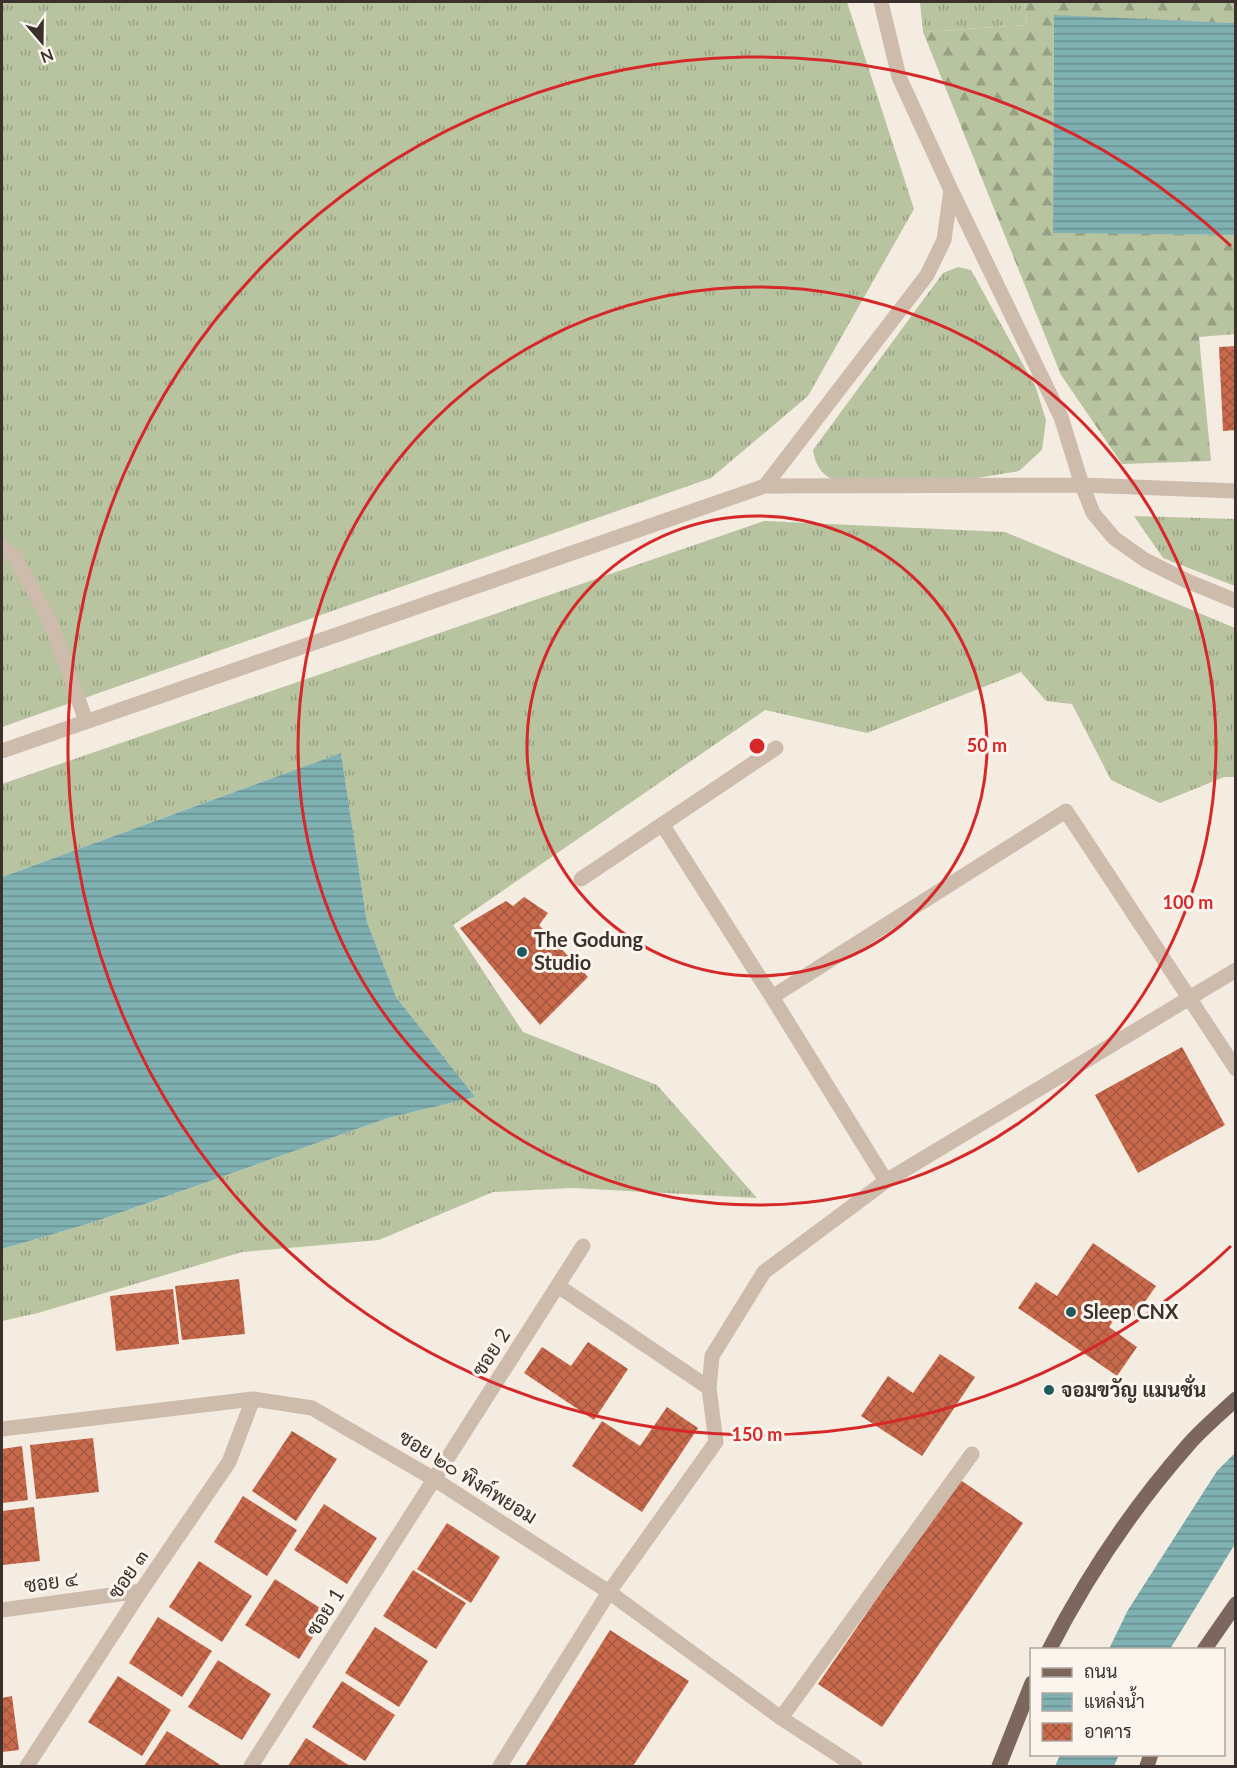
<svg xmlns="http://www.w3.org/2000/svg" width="1237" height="1768" font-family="Lato,Sarabun,sans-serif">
  <defs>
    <pattern id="grass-tufts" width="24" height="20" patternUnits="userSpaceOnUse" patternTransform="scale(1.5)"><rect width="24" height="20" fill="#b8c4a0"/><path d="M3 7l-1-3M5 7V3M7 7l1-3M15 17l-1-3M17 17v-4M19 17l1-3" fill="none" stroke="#97a083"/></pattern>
    <pattern id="forest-firs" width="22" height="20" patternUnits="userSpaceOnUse" patternTransform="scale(1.5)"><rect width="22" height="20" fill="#b8c4a0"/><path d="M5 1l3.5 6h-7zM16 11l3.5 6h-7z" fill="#97a083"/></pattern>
    <pattern id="water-rules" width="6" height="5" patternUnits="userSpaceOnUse" patternTransform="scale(1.5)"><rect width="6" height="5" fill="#7fb0b2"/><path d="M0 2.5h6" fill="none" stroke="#699091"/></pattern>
    <pattern id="building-cross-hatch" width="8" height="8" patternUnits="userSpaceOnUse" patternTransform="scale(1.5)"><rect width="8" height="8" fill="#c8694b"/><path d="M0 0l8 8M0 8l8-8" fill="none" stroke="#a4573f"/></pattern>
  </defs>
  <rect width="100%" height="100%" fill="#f4ebe1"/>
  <!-- grass -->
  <path fill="url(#grass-tufts)" d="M 2,2 L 847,2 L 914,209 L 808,396 L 711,478 L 2,727 Z
    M 920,2 L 1024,2 L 1027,25 L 923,32 Z
    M 958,267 L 971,270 L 1036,388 L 1046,420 L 1042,450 L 1019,471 L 977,478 L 843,485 C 825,477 816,470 813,450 L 943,273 Z
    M 1134,516 L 1235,519 L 1235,586 L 1163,558 Z
    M 764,521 L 1005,532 L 1235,628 L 1235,777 L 1224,777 L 1160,803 L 1111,780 L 1072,704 L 1046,701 L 1021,672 L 867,733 L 765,710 L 453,925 L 523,1032 L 657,1085 L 757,1198 L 573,1188 L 493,1192 L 379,1240 L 242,1252 L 38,1313 L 2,1321 L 2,1249 L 91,1223 L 388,1118 L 474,1097 L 396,997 L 367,922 L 341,753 L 2,877 L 2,784 Z"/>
  <!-- forest -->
  <path fill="url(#forest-firs)" d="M 1024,2 L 1235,2 L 1235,23 L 1054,16 L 1053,232 L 1235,235 L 1235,334 L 1199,337 L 1211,461 L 1122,464 L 1061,375 L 923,32 L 1027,25 Z"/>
  <!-- water -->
  <path fill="url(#water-rules)" d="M 1054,15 L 1235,23 L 1235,235 L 1053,233 Z
    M 341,753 L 367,922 L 396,997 L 475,1097 L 388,1118 L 91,1223 L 2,1249 L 2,877 Z
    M 1235,1453 L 1235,1544 L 1170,1649 L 1109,1649 L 1128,1610 L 1217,1471 Z
    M 1060,1755 L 1060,1754 L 1119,1755 L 1114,1766 L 1055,1766 Z"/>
  <!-- building -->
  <path fill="url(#building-cross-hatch)" d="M 1236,346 L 1236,430 L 1223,431 L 1219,347 Z
    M 524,897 L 548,913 L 539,925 L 588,977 L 540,1025 L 460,928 L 506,901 L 513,906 Z
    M 1182,1047 L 1225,1125 L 1138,1173 L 1095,1095 Z
    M 1093,1243 L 1156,1286 L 1135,1316 L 1122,1308 L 1109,1327 L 1137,1347 L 1117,1376 L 1018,1308 L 1036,1282 L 1057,1296 Z
    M 239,1279 L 245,1334 L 182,1340 L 175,1286 Z
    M 173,1289 L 179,1344 L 116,1351 L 110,1296 Z
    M 588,1342 L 628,1369 L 594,1420 L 524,1373 L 542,1347 L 571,1366 Z
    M 940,1354 L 975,1377 L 922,1456 L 861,1416 L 888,1376 L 913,1393 Z
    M 667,1407 L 698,1428 L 642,1512 L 572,1466 L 602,1421 L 640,1446 Z
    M 292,1431 L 337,1459 L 296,1521 L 252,1491 Z
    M 93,1438 L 99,1492 L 36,1499 L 30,1445 Z
    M 22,1446 L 28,1500 L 2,1503 L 2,1449 Z
    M 959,1479 L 1023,1523 L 882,1727 L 818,1684 Z
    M 243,1496 L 297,1530 L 267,1576 L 214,1542 Z
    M 324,1504 L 377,1538 L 347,1584 L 294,1550 Z
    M 34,1507 L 40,1561 L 2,1565 L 2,1511 Z
    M 447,1523 L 500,1557 L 471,1603 L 417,1569 Z
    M 199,1561 L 252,1596 L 222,1642 L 169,1607 Z
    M 413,1570 L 466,1603 L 436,1649 L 383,1616 Z
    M 275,1579 L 328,1613 L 299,1659 L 245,1625 Z
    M 158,1617 L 212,1651 L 182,1697 L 129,1663 Z
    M 375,1627 L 428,1661 L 399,1707 L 345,1673 Z
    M 610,1630 L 689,1681 L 633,1766 L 525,1766 Z
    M 218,1660 L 271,1694 L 242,1740 L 188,1707 Z
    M 118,1676 L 171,1710 L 142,1756 L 88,1722 Z
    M 342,1681 L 395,1715 L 365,1761 L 312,1727 Z
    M 12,1696 L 19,1750 L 2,1752 L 2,1698 Z
    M 167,1731 L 222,1766 L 144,1766 Z
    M 306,1738 L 350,1766 L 288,1766 Z"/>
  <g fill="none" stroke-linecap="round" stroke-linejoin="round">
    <!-- minor -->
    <path stroke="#cdbbac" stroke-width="15" d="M 881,2 L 899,77 L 951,190 L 1061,417 L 1082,485 L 1093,513 L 1114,538 L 1145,560 L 1187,581 L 1236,601
      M 765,486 L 927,275 L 944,240 L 951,190
      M 2,547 L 15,557 L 51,623 L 86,721
      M 2,751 L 765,486 L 1082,485 L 1236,491
      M 662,824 L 772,997 L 886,1181
      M 581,879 L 776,748
      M 772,997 L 1066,811 L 1236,1069
      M 558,1286 L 709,1388
      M 2,1429 L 253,1399 L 312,1408 L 434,1479 L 609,1592 L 781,1718 L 855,1766
      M 2,1610 L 141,1591
      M 781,1718 L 972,1454
      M 27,1766 L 141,1591 L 229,1462 L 253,1399
      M 251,1766 L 583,1246
      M 500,1766 L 609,1592 L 716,1442 L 709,1388 L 712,1356 L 764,1272 L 886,1181 L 1236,970"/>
    <!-- major -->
    <path stroke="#7d675c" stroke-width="15" d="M 1049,1650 C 1087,1576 1134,1506 1189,1444 C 1203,1428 1220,1414 1236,1399
      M 1204,1650 L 1236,1604
      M 999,1766 L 1032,1683
      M 1147,1766 L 1151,1754"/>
  </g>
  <!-- distance rings -->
  <g fill="none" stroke="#d62828" stroke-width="3">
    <circle cx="757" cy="746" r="230"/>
    <circle cx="757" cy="746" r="459"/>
    <path d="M1231 1246A689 689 0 1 1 1231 246"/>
  </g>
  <!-- markers -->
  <g fill="#1f5a5e" stroke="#fbf5ee" stroke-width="2">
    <circle cx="522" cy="952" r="6"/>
    <circle cx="1071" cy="1312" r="6"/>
    <circle cx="1049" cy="1390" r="6"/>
  </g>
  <g text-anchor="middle" stroke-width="6" stroke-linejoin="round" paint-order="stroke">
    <!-- poi labels -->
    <g font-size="20" font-weight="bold" fill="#3b302b" stroke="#fbf5ee" text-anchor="start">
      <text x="534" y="947">The Godung<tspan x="534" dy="23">Studio</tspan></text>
      <text x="1083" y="1319">Sleep CNX</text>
      <text x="1061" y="1397">จอมขวัญ แมนชั่น</text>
    </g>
    <!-- street labels -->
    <g font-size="20" fill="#3b302b" stroke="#fbf5ee">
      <text transform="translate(491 1352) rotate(-57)" y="7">ซอย 2</text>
      <text transform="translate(468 1477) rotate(32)" y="7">ซอย ๒๐ พิงค์พยอม</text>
      <text transform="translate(128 1574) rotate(-56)" y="7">ซอย ๓</text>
      <text transform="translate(51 1582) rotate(-8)" y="7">ซอย ๔</text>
      <text transform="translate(325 1612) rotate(-58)" y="7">ซอย 1</text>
    </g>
  </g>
  <circle cx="757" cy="746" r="9" fill="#d62828" stroke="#fbf5ee" stroke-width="3"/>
  <g font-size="18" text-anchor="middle" font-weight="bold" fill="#d62828" stroke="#fbf5ee" stroke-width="6" stroke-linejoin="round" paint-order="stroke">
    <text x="987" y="752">50 m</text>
    <text x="1188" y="909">100 m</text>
    <text x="757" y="1441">150 m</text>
  </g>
  <!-- border -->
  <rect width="1237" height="1768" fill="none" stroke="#3b302b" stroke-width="6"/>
  <!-- legend -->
  <rect x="1030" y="1648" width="195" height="108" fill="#fbf5ee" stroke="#aea6a0" stroke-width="1.5"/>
  <rect x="1042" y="1668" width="30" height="9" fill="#7d675c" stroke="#aea6a0" stroke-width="1.5"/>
  <text x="1084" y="1678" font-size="18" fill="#3b302b">ถนน</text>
  <rect x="1042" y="1693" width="30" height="18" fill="url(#water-rules)" stroke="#aea6a0" stroke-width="1.5"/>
  <text x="1084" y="1708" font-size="18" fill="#3b302b">แหล่งน้ำ</text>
  <rect x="1042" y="1723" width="30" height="18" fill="url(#building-cross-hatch)" stroke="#aea6a0" stroke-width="1.5"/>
  <text x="1084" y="1738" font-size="18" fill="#3b302b">อาคาร</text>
  <!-- north arrow -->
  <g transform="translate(42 42) rotate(160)" stroke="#fbf5ee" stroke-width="4.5" paint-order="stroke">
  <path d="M0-4.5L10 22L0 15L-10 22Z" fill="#3b302b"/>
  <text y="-9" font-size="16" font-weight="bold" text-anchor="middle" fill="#3b302b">N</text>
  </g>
</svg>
